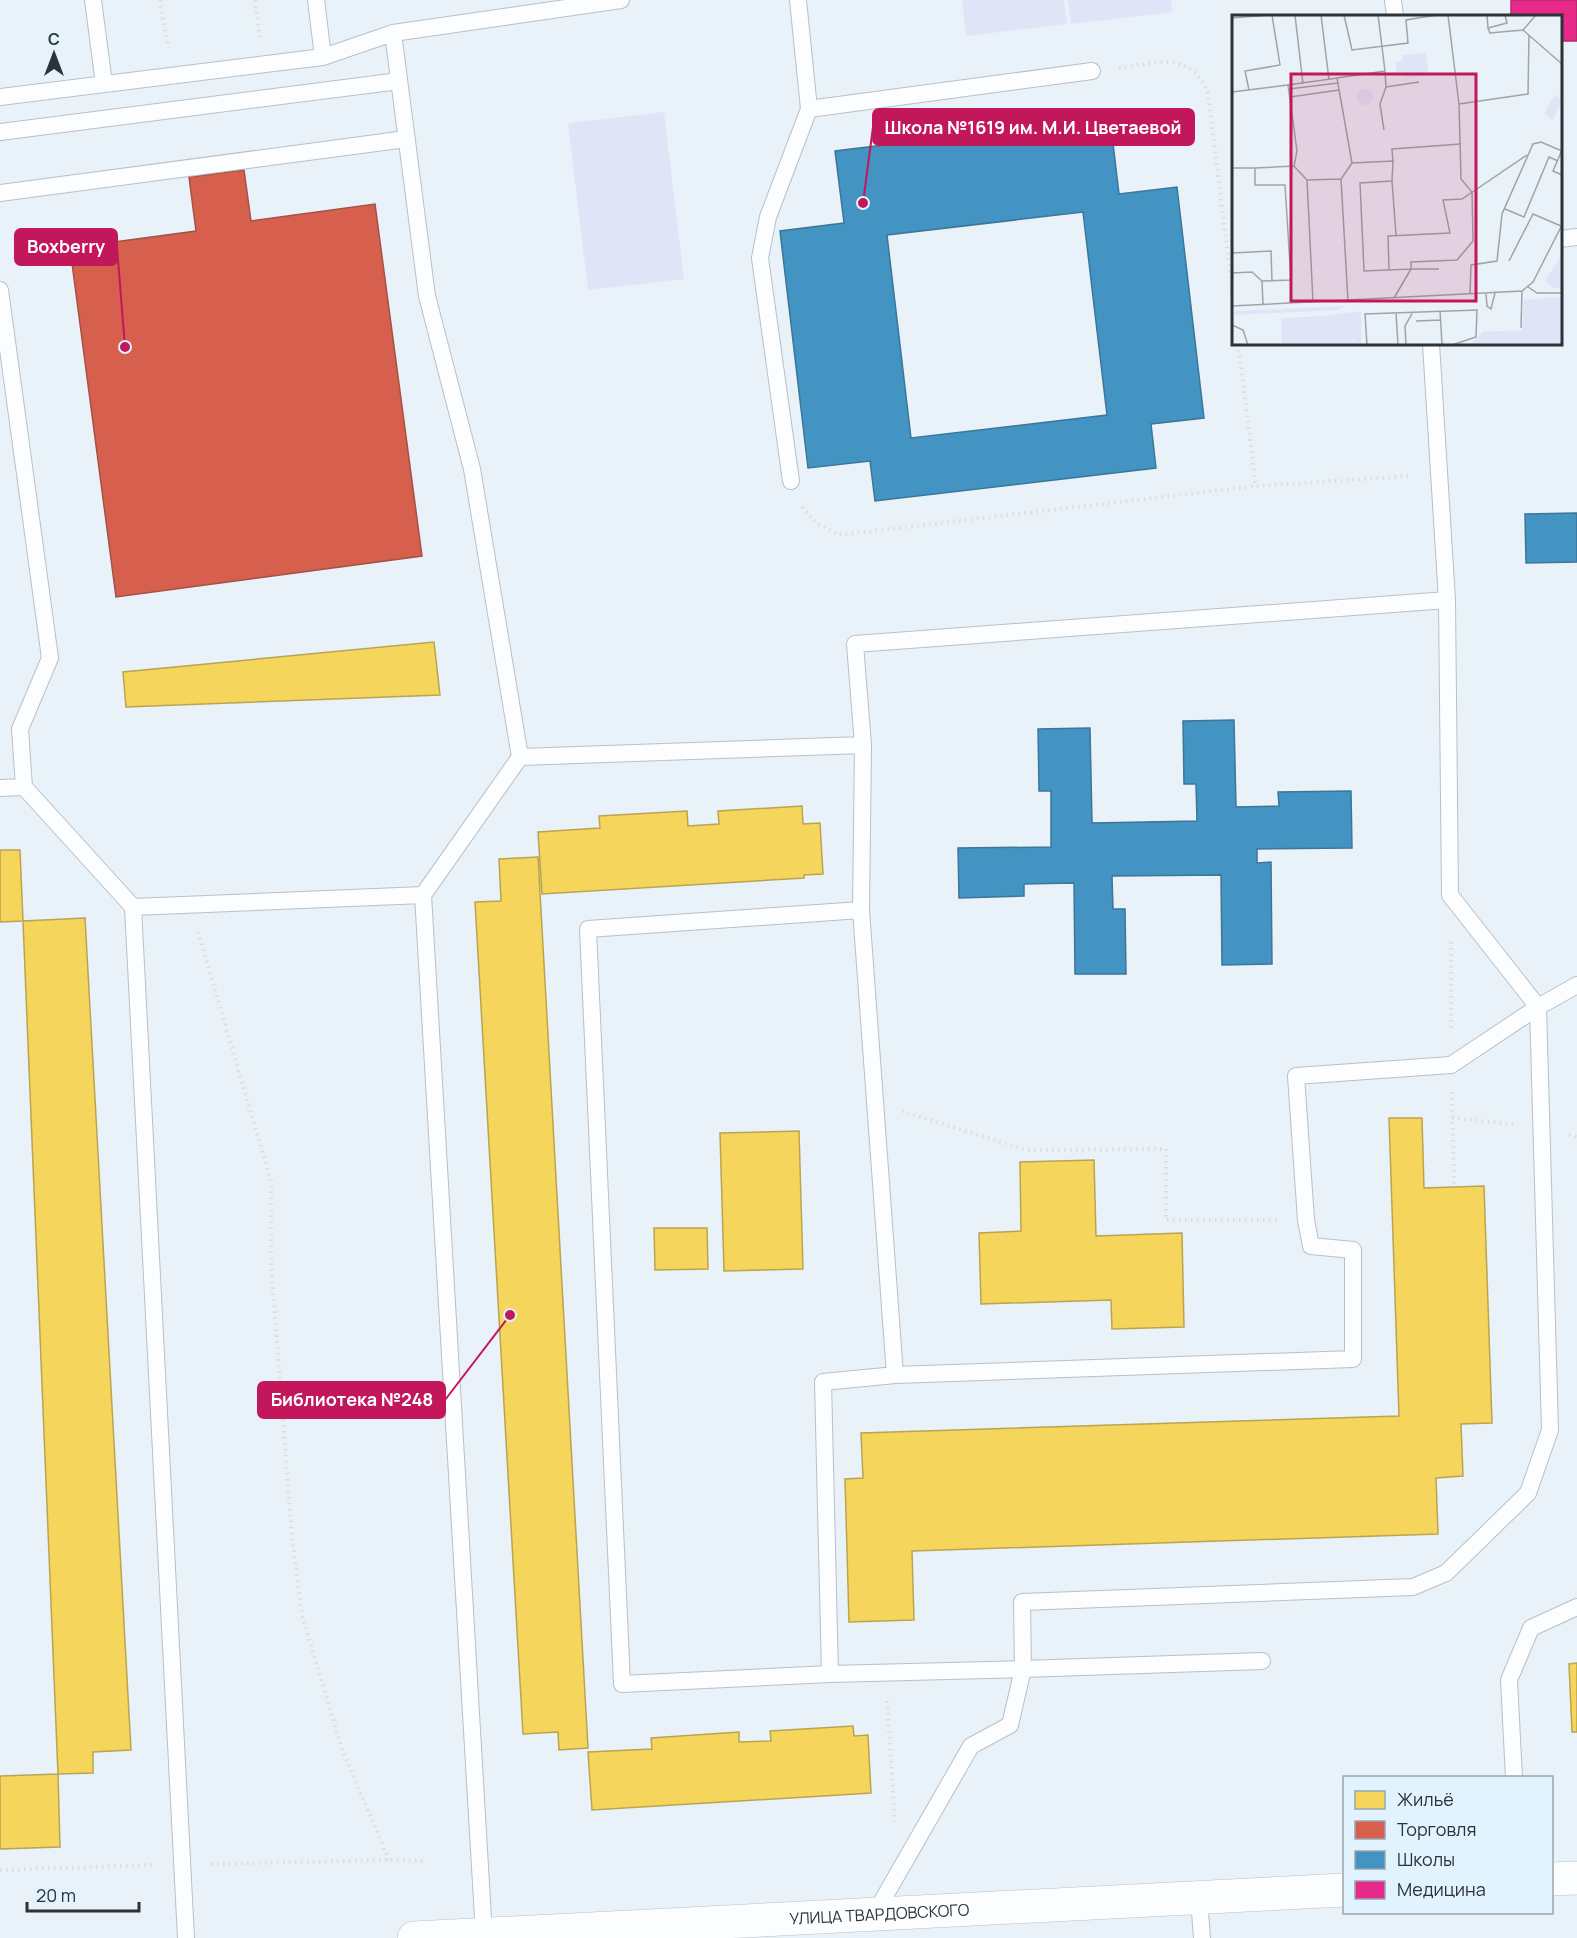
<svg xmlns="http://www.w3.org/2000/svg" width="1577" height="1938" font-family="Manrope,sans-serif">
  <rect width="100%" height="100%" fill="#e8f2f8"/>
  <!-- grass -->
  <path fill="#dfe5f7" d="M 962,0 L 1064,0 L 1067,24 L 966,36 Z
    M 1068,0 L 1171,0 L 1172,12 L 1071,24 Z
    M 664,112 L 684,279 L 588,290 L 568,123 Z"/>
  <!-- homes -->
  <path fill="#f6d55c" stroke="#b9a451" stroke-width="1.5" d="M 434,642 L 440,695 L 126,707 L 123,672 Z
    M 802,806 L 803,824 L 820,823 L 823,874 L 804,875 L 804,878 L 542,894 L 538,832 L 600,828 L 599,816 L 687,811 L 688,826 L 719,824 L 718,811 Z
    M 0,850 L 20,850 L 23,921 L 0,922 Z
    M 538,857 L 588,1748 L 559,1750 L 558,1732 L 523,1734 L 475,902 L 501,901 L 499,859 Z
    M 85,918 L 131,1750 L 93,1752 L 93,1773 L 58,1774 L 23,921 Z
    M 1389,1118 L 1422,1118 L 1424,1188 L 1484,1186 L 1492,1423 L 1461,1424 L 1463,1476 L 1436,1478 L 1438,1534 L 912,1551 L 914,1620 L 849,1622 L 845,1479 L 863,1478 L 861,1433 L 1399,1416 Z
    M 799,1131 L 803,1269 L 724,1271 L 720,1133 Z
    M 1094,1160 L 1096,1236 L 1182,1233 L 1184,1327 L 1112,1329 L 1111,1300 L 981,1304 L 979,1233 L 1021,1231 L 1020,1162 Z
    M 654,1228 L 707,1228 L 708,1269 L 655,1270 Z
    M 1577,1663 L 1577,1732 L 1572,1732 L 1569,1664 Z
    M 853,1726 L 854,1736 L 868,1735 L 871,1793 L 592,1810 L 588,1752 L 652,1749 L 651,1738 L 739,1732 L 739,1742 L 771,1741 L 770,1731 Z
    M 58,1774 L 60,1847 L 0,1849 L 0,1776 Z"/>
  <!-- shops -->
  <path fill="#d6604d" stroke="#a35246" stroke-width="1.5" d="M 244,170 L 251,221 L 375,204 L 422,556 L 116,597 L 70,248 L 196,231 L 189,177 Z"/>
  <!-- schools -->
  <path fill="#4393c3" stroke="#3c7699" stroke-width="1.5" fill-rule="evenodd" d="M 1110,118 L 1119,194 L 1177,187 L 1204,418 L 1151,424 L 1156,468 L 875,501 L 870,461 L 808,468 L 780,231 L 844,223 L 835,151 ZM 1083,212 L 1107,415 L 911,438 L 887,235 Z
    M 1577,513 L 1577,562 L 1526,563 L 1525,514 Z
    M 1234,720 L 1236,807 L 1279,806 L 1278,792 L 1351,791 L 1352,848 L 1257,849 L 1257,863 L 1271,862 L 1272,964 L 1222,965 L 1221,875 L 1112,876 L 1113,909 L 1125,909 L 1126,974 L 1075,974 L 1074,883 L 1024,884 L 1024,896 L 959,898 L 958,848 L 1051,847 L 1051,791 L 1039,791 L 1038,729 L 1090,728 L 1092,823 L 1197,821 L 1196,784 L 1184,784 L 1183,721 Z"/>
  <!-- health -->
  <path fill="#e7298a" stroke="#af2c71" stroke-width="1.5" d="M 1511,0 L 1577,0 L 1577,41 L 1560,41 L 1560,16 L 1511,16 Z"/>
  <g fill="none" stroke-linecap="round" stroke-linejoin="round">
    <!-- lane casing -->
    <g stroke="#b9c0c5" stroke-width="18">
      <path id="lane" d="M 93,0 L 104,84
        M 316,0 L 323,57
        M 1393,0 L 1395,16
        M 393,33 L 621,0
        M 0,97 L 323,57 L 393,33 L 427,296 L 472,469 L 520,757 L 423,895 L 484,1935
        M 809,109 L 1092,71
        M 0,132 L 399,81
        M 0,193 L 406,139
        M 1560,239 L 1577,237
        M 0,290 L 50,658 L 20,729 L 24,787 L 133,907 L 186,1938
        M 791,481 L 760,258 L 768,217 L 809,109 L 798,0
        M 863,745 L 855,644 L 1447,600
        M 520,757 L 863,745 L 861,910 L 588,929 L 622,1684 L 830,1674 L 1023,1669 L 1010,1725 L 971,1746 L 874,1915
        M 0,788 L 24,787
        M 133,907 L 423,895
        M 861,910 L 895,1375
        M 1262,1661 L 1023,1669 L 1022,1602 L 1413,1587 L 1446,1573 L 1528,1493 L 1550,1430 L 1538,1007 L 1450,895 L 1447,600 L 1431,344
        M 830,1674 L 823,1382 L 895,1375 L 1353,1359 L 1353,1250 L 1311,1246 L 1306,1220 L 1296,1076 L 1451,1065 L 1538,1007 L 1577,985
        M 1514,1778 L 1509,1680 L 1531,1628 L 1577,1607
        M 1199,1898 L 1202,1938"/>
    </g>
    <!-- secondary casing -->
    <g stroke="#b9c0c5" stroke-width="34">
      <g id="secondary">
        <path d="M 1552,1879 L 1577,1878"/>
        <path id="s1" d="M 414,1938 L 1344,1890"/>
      </g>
    </g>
    <!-- path -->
    <path stroke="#dadedf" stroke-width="4" stroke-dasharray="1.5 4.5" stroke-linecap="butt" d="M 160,0 L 168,48
      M 255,0 L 260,38
      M 1119,68 C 1155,63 1193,50 1208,94 L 1234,305
      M 1238,344 L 1256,486 L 1411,476
      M 802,507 L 816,523 L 839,535 L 1256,486
      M 198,932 L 271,1181 L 271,1264 L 292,1536 L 302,1615 L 342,1749 L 389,1860
      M 1451,942 L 1451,1030
      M 1452,1092 L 1454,1187
      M 902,1111 L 1026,1150 L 1166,1149 L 1166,1220 L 1278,1220
      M 1452,1118 L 1514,1124
      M 1569,1135 L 1577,1137
      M 887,1701 L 895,1822
      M 211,1864 L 389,1860 L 424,1861
      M 0,1870 L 155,1865"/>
    <!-- lane -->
    <use href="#lane" stroke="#fcfdfe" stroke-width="16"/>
    <!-- secondary -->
    <use href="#secondary" stroke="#fcfdfe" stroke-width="33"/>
  </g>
  <g text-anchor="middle" stroke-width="6" stroke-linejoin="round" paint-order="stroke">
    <!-- street labels -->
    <g font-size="16" fill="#2c3237" stroke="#e1f3ff">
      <text dy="6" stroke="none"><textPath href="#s1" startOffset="466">УЛИЦА ТВАРДОВСКОГО</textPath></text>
    </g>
  </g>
  <!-- overview -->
  <g transform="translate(1232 15)">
    <rect width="330" height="330" fill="#e8f2f8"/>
    <path d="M 194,38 L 197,60 L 173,63 L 172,57 L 165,58 L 163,47 L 170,46 L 170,40 ZM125 82a8 8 0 1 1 16 0a8 8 0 1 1-16 0ZM 323,79 L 330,86 L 321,105 L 312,99 ZM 113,291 L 106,295 L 0,300 L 3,296 ZM 129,296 L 129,330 L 122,330 L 122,324 L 110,319 L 94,301 Z" fill="#dfe5f7"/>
    <path d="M 330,240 L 330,274 L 321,273 L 314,267 L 314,263 ZM 94,301 L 110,319 L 119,318 L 122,330 L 50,330 L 49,303 Z" fill="#dfe5f7"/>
    <path d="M 330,282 L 330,330 L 238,330 L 251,317 L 290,315 L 292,285 Z" fill="#dfe5f7"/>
    <path fill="none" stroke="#9da5ab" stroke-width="1.5" d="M 63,0 L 71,69M 89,0 L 97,65M 112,0 L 120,35 L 176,28 L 174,5 L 205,0M 255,0 L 256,13 L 275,8 L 273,0M 304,0 L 291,15 L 330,49M 0,3 L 38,0M 256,13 L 258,18 L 291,15M 105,63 L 153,56 L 146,0M 154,72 L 187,67M 57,74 L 106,68M 17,75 L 13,56 L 48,50 L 40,0M 0,77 L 56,70M 58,82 L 107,75M 227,89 L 296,79 L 297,20M 152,115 L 148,89 L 154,72 L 153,56M 330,135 L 321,156 L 330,160M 161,146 L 160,134 L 229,129M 120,148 L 161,146 L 160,166 L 128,168 L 132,256 L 179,254 L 162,283M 0,153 L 23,153M 75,165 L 109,164M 160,166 L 164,220M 273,194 L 292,202 L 317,142 L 326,146M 0,238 L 39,236 L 40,266M 277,246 L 301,199 L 329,211M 207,254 L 179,254 L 179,247 L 225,245 L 241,226 L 240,177 L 229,164 L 227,89 L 216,0M 157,255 L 156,221 L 218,218 L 211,185 L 230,184 L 295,140M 0,258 L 20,257 L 30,266 L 59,265 L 53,170 L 23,170 L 23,153 L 62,151M 30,266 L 31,289M 296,272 L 305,278 L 330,278M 238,279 L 239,250 L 265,246 L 270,199 L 301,129 L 309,127 L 330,136M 254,279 L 255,291 L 259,294 L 263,278M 81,287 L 75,165 L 62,151 L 65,136 L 56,70 L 105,63 L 120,148 L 109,164 L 116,286M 0,291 L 290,276 L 301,267 L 330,210M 208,296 L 210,329 L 213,330M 164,298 L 166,330M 184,306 L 208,305M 0,310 L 11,315 L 16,330M 289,313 L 290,276M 135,330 L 133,299 L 245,295 L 244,322 L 220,330M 174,330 L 173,311 L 181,297"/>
    <path fill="#c2185b" fill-opacity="0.15" stroke="#c2185b" stroke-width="3" d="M 59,59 L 244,59 L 244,286 L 59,286 Z"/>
    <rect width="330" height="330" fill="none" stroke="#2c3237" stroke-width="3"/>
  </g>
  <!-- callouts -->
  <path fill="none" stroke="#c2185b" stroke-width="2" d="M863 203L873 127M125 347L117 247M510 1315L445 1400"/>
  <g fill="#c2185b" stroke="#e1f3ff" stroke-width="2">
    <circle cx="863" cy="203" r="6"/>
    <circle cx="125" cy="347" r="6"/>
    <circle cx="510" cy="1315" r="6"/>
  </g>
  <g fill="#c2185b" stroke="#c2185b" stroke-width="2">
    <rect x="873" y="109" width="321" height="36" rx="6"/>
    <rect x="15" y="229" width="102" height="36" rx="6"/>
    <rect x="258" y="1382" width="187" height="36" rx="6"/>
  </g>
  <g font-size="18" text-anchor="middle" font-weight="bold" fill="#fff">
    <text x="1033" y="134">Школа №1619 им. М.И. Цветаевой</text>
    <text x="66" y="253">Boxberry</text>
    <text x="352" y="1406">Библиотека №248</text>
  </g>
  <!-- legend -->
  <rect x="1343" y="1776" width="210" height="138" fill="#e1f3ff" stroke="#99a6af" stroke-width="1.5"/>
  <rect x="1355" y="1791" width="30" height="18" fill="#f6d55c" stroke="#99a6af" stroke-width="1.5"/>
  <text x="1397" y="1806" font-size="18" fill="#2c3237">Жильё</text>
  <rect x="1355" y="1821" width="30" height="18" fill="#d6604d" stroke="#99a6af" stroke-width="1.5"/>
  <text x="1397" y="1836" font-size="18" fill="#2c3237">Торговля</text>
  <rect x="1355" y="1851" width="30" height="18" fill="#4393c3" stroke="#99a6af" stroke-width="1.5"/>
  <text x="1397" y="1866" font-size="18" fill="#2c3237">Школы</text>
  <rect x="1355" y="1881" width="30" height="18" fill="#e7298a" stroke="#99a6af" stroke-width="1.5"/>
  <text x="1397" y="1896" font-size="18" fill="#2c3237">Медицина</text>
  <!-- north arrow -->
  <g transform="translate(54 54)" stroke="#e1f3ff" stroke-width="4.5" paint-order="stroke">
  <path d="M0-4.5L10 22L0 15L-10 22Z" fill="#2c3237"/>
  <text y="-9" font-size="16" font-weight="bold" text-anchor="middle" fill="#2c3237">С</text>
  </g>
  <!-- scale -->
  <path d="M27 1902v9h112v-9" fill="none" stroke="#2c3237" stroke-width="3"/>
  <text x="36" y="1902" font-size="18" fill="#2c3237" stroke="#e1f3ff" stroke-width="4.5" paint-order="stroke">20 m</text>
</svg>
